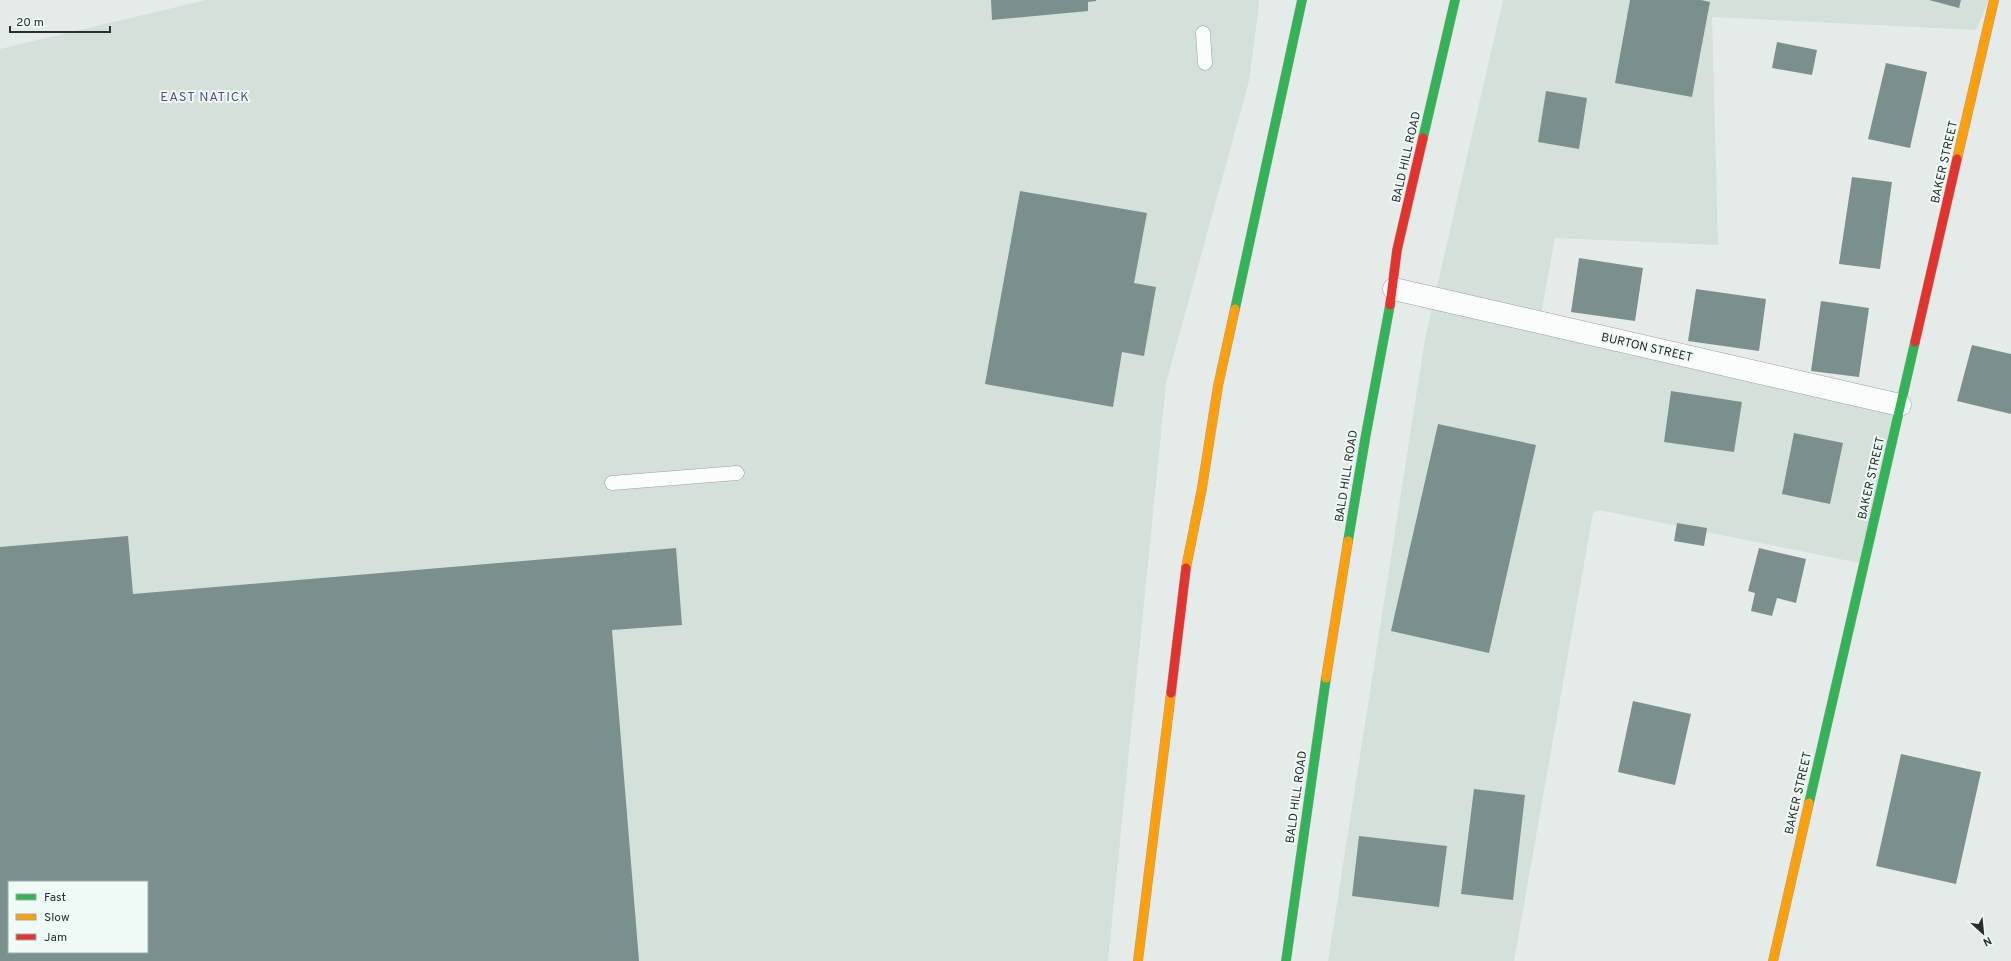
<svg xmlns="http://www.w3.org/2000/svg" width="2011" height="961" font-family="Overpass,sans-serif">
  <rect width="100%" height="100%" fill="#e5ebe8"/>
  <!-- built -->
  <path fill="#d3e1da" fill-rule="evenodd" d="M 206,0 L 1258,0 L 1259,5 L 1249,81 L 1166,383 L 1108,961 L 0,961 L 0,49 ZM 9,882 L 147,882 L 147,952 L 9,952 Z
    M 1503,0 L 1989,0 L 1976,30 L 1712,17 L 1718,245 L 1555,238 L 1540,320 L 1896,406 L 1864,564 L 1599,510 L 1593,513 L 1514,961 L 1328,961 L 1425,339 Z"/>
  <!-- building -->
  <path fill="#7b908e" fill-rule="evenodd" d="M 991,0 L 1096,0 L 1096,1 L 1088,2 L 1088,11 L 992,20 Z
    M 1630,0 L 1701,0 L 1710,2 L 1692,97 L 1615,83 Z
    M 1929,0 L 1961,0 L 1959,8 Z
    M 1777,42 L 1817,50 L 1812,75 L 1772,68 Z
    M 1886,63 L 1927,72 L 1910,148 L 1868,139 Z
    M 1546,91 L 1587,98 L 1579,149 L 1538,142 Z
    M 1852,177 L 1892,182 L 1880,269 L 1839,264 Z
    M 1020,191 L 1147,213 L 1134,283 L 1156,287 L 1144,356 L 1122,352 L 1113,407 L 985,384 Z
    M 1579,258 L 1643,268 L 1635,321 L 1571,312 Z
    M 1696,289 L 1766,299 L 1759,351 L 1688,341 Z
    M 1821,301 L 1869,308 L 1859,377 L 1811,371 Z
    M 1972,345 L 2011,354 L 2011,414 L 1957,401 Z
    M 1671,391 L 1742,402 L 1734,452 L 1664,442 Z
    M 1438,424 L 1536,445 L 1489,653 L 1391,631 Z
    M 1794,433 L 1843,443 L 1830,504 L 1782,494 Z
    M 1677,523 L 1707,528 L 1704,546 L 1674,541 Z
    M 128,536 L 133,594 L 676,548 L 682,625 L 612,630 L 639,961 L 0,961 L 0,547 ZM 9,882 L 147,882 L 147,952 L 9,952 Z
    M 1759,548 L 1806,559 L 1796,603 L 1777,598 L 1772,616 L 1751,611 L 1755,593 L 1748,591 Z
    M 1633,701 L 1691,714 L 1675,785 L 1618,772 Z
    M 1901,754 L 1981,772 L 1956,884 L 1876,866 Z
    M 1474,789 L 1525,795 L 1513,900 L 1461,894 Z
    M 1359,836 L 1447,846 L 1439,907 L 1352,896 Z"/>
  <g fill="none" stroke-linecap="round" stroke-linejoin="round">
    <!-- lane casing -->
    <g stroke="#9ca09e" stroke-width="15">
      <path id="lane" d="M 1203,33 L 1205,63
        M 612,483 L 737,473"/>
    </g>
    <!-- street casing -->
    <g stroke="#9ca09e" stroke-width="23">
      <path id="street" d="M 1394,289 L 1900,405"/>
    </g>
    <!-- fast casing -->
    <g stroke="#9ca09e" stroke-width="10">
      <path id="fast" d="M 1423,138 L 1455,0
        M 1235,309 L 1302,0
        M 1348,541 L 1366,434 L 1390,305
        M 1809,803 L 1915,342
        M 1286,961 L 1326,678"/>
    </g>
    <!-- slow casing -->
    <g stroke="#9ca09e" stroke-width="10">
      <path id="slow" d="M 1957,159 L 1994,0
        M 1186,568 L 1202,488 L 1218,386 L 1235,309
        M 1326,678 L 1348,541
        M 1138,961 L 1171,693
        M 1773,961 L 1809,803"/>
    </g>
    <!-- jam casing -->
    <g stroke="#9ca09e" stroke-width="10">
      <path id="jam" d="M 1390,305 L 1397,250 L 1423,138
        M 1915,342 L 1957,159
        M 1171,693 L 1186,568"/>
    </g>
    <!-- lane -->
    <use href="#lane" stroke="#fbfcfc" stroke-width="14"/>
    <!-- street -->
    <use href="#street" stroke="#fbfcfc" stroke-width="22"/>
    <!-- fast -->
    <use href="#fast" stroke="#30b455" stroke-width="9"/>
    <!-- slow -->
    <use href="#slow" stroke="#ff9f0a" stroke-width="9"/>
    <!-- jam -->
    <use href="#jam" stroke="#e5322d" stroke-width="9"/>
  </g>
  <g text-anchor="middle" stroke-width="4" stroke-linejoin="round" paint-order="stroke">
    <!-- street labels -->
    <g font-size="12" fill="#2a2f2d" stroke="#effbf6">
      <text transform="translate(1406 157) rotate(-77)" y="4">BALD HILL ROAD</text>
      <text transform="translate(1944 162) rotate(-77)" y="4">BAKER STREET</text>
      <text transform="translate(1647 347) rotate(13)" y="4">BURTON STREET</text>
      <text transform="translate(1346 476) rotate(-81)" y="4">BALD HILL ROAD</text>
      <text transform="translate(1871 478) rotate(-77)" y="4">BAKER STREET</text>
      <text transform="translate(1798 793) rotate(-77)" y="4">BAKER STREET</text>
      <text transform="translate(1296 797) rotate(-82)" y="4">BALD HILL ROAD</text>
    </g>
    <!-- neighbourhood labels -->
    <g font-size="13" letter-spacing="1" fill="#5c4b89" stroke="#effbf6">
      <text x="205" y="101">EAST NATICK</text>
    </g>
  </g>
  <!-- legend -->
  <rect x="8" y="881" width="140" height="72" fill="#effbf6" stroke="#a0a9a6"/>
  <rect x="16" y="894" width="20" height="6" fill="#30b455" stroke="#a0a9a6"/>
  <text x="44" y="901" font-size="12" fill="#2a2f2d">Fast</text>
  <rect x="16" y="914" width="20" height="6" fill="#ff9f0a" stroke="#a0a9a6"/>
  <text x="44" y="921" font-size="12" fill="#2a2f2d">Slow</text>
  <rect x="16" y="934" width="20" height="6" fill="#e5322d" stroke="#a0a9a6"/>
  <text x="44" y="941" font-size="12" fill="#2a2f2d">Jam</text>
  <!-- north arrow -->
  <g transform="translate(1983 933) rotate(153)" stroke="#effbf6" stroke-width="3" paint-order="stroke">
  <path d="M0-3L7 15L0 10L-7 15Z" fill="#2a2f2d"/>
  <text y="-6" font-size="11" font-weight="bold" text-anchor="middle" fill="#2a2f2d">N</text>
  </g>
  <!-- scale -->
  <path d="M10 26v6h100v-6" fill="none" stroke="#2a2f2d" stroke-width="2"/>
  <text x="16" y="26" font-size="12" fill="#2a2f2d" stroke="#effbf6" stroke-width="3" paint-order="stroke">20 m</text>
</svg>
